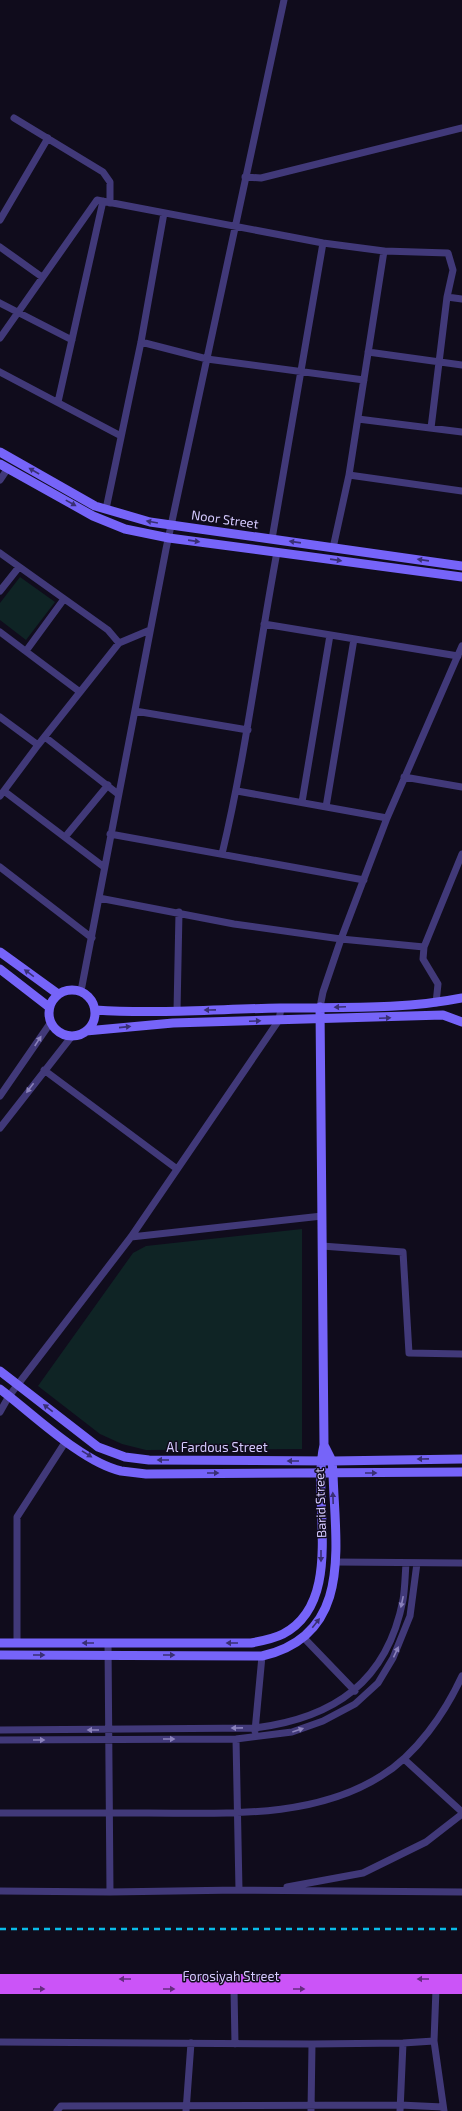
<svg xmlns="http://www.w3.org/2000/svg" width="462" height="2111" font-family="'Exo 2',sans-serif">
  <rect width="100%" height="100%" fill="#100c1c"/>
  <!-- green -->
  <path fill="#0f2425" d="M 20,577 L 55,602 L 26,640 L 0,620 L 0,603 Z
    M 302,1229 L 302,1449 L 146,1450 L 122,1444 L 100,1434 L 38,1386 L 133,1253 L 146,1246 Z"/>
  <g fill="none" stroke-linecap="round" stroke-linejoin="round">
    <!-- street -->
    <path stroke="#413979" stroke-width="7" d="M 14,118 L 103,172 L 110,182 L 110,203
      M 245,177 L 261,178 L 462,128
      M 0,220 L 48,138
      M 0,247 L 42,277
      M 447,297 L 462,299
      M 0,303 L 72,340
      M 0,338 L 97,200 L 323,243 L 384,251 L 448,253 L 453,270 L 447,297 L 431,428
      M 141,342 L 207,359 L 364,380
      M 368,352 L 462,365
      M 0,372 L 121,436
      M 58,402 L 103,201
      M 358,419 L 462,432
      M 349,475 L 462,491
      M 0,480 L 8,468
      M 106,509 L 141,342 L 164,213
      M 272,539 L 323,243
      M 333,548 L 349,475 L 384,251
      M 0,553 L 108,630 L 119,643
      M 0,591 L 19,567
      M 264,624 L 458,656
      M 0,632 L 80,692
      M 26,651 L 64,599
      M 135,711 L 248,730
      M 0,717 L 38,745
      M 45,737 L 118,794
      M 404,777 L 462,787
      M 4,791 L 104,867
      M 237,791 L 387,818
      M 0,796 L 38,745 L 119,643 L 150,630
      M 302,802 L 330,635
      M 326,807 L 354,639
      M 110,834 L 364,880
      M 65,837 L 108,785
      M 222,854 C 246,754 258,653 277,552
      M 0,867 L 92,938
      M 99,898 L 234,924 L 341,939 L 424,947
      M 81,991 L 166,549 L 284,0
      M 436,1003 L 438,984 L 423,959 L 424,947 L 462,854
      M 320,1007 L 323,992 L 341,939 L 387,818 L 462,646
      M 177,1011 L 179,912
      M 44,1070 L 177,1169
      M 0,1096 L 51,1022
      M 0,1128 L 72,1036
      M 131,1237 L 322,1216
      M 322,1246 L 403,1252 L 409,1353 L 462,1354
      M 0,1412 L 9,1396 L 131,1237 L 279,1020 L 281,1008
      M 335,1562 L 462,1563
      M 304,1638 L 355,1691
      M 17,1643 L 17,1517 L 66,1441
      M 108,1643 L 110,1892
      M 0,1730 L 255,1728 C 334,1718 387,1682 403,1600 C 405,1588 405,1576 406,1564
      M 255,1731 L 262,1656
      M 236,1739 L 239,1890
      M 0,1740 L 236,1739 L 292,1732 L 323,1721 L 355,1704 L 378,1683 L 393,1658 L 410,1616 L 417,1563
      M 404,1759 L 462,1812
      M 0,1813 C 49,1813 99,1813 148,1813 C 225,1813 313,1819 381,1776 C 416,1755 445,1713 462,1676
      M 287,1887 L 363,1873 L 426,1842 L 462,1814
      M 0,1891 L 110,1892 L 239,1890 L 462,1892
      M 234,1989 L 235,2044
      M 436,1989 L 434,2041 L 444,2111
      M 0,2042 L 312,2044 L 403,2043 L 434,2041
      M 57,2111 L 61,2106 L 400,2105 L 443,2107
      M 186,2111 L 191,2043
      M 311,2111 L 312,2044
      M 400,2111 L 403,2043"/>
    <!-- secondary -->
    <path stroke="#7664f9" stroke-width="9" d="M 0,452 L 95,506 L 150,522 L 462,566
      M 0,464 L 93,516 L 125,529 L 169,538 L 462,577
      M 0,952 L 58,994
      M 0,969 L 49,1007
      M49 1013a23 23 0 1 1 46 0a23 23 0 1 1-46 0Z
      M 95,1010 C 157,1014 219,1009 280,1008 C 340,1007 403,1010 462,998
      M 86,1031 L 173,1023 L 443,1015 L 462,1022
      M 0,1371 L 98,1447 L 125,1457 L 149,1460 L 332,1461 L 462,1459
      M 0,1389 C 33,1414 82,1462 121,1471 C 129,1472 138,1473 146,1474 L 462,1472
      M 0,1643 L 251,1643 C 262,1641 273,1639 283,1634 C 346,1601 311,1501 324,1445 L 320,1007
      M 0,1655 L 262,1656 C 354,1635 335,1545 333,1473 L 332,1461 L 324,1445"/>
    <!-- primary -->
    <path stroke="#cb54f8" stroke-width="10" d="M 0,1979 L 462,1979
      M 0,1989 L 462,1989"/>
    <!-- rail -->
    <path stroke="#09bce8" stroke-width="2.5" stroke-dasharray="6 5" stroke-linecap="butt" d="M 0,1929 L 462,1929"/>
  </g>
  <!-- one-way arrows -->
  <defs><path id="oneway-solid" d="M-6-.8H1V-3.2L6.5 0L1 3.2V.8H-6Z"/></defs>
  <g fill="#392f74">
    <use href="#oneway-solid" transform="translate(34 471) rotate(-150)"/>
    <use href="#oneway-solid" transform="translate(71 503) rotate(29)"/>
    <use href="#oneway-solid" transform="translate(152 522) rotate(-170)"/>
    <use href="#oneway-solid" transform="translate(194 541) rotate(8)"/>
    <use href="#oneway-solid" transform="translate(295 542) rotate(-172)"/>
    <use href="#oneway-solid" transform="translate(336 560) rotate(8)"/>
    <use href="#oneway-solid" transform="translate(423 560) rotate(-172)"/>
    <use href="#oneway-solid" transform="translate(29 973) rotate(-144)"/>
    <use href="#oneway-solid" transform="translate(340 1007) rotate(178)"/>
    <use href="#oneway-solid" transform="translate(210 1010) rotate(179)"/>
    <use href="#oneway-solid" transform="translate(385 1018) rotate(-2)"/>
    <use href="#oneway-solid" transform="translate(255 1021) rotate(-2)"/>
    <use href="#oneway-solid" transform="translate(125 1027) rotate(-6)"/>
    <use href="#oneway-solid" transform="translate(48 1408) rotate(-142)"/>
    <use href="#oneway-solid" transform="translate(87 1454) rotate(32)"/>
    <use href="#oneway-solid" transform="translate(423 1459) rotate(179)"/>
    <use href="#oneway-solid" transform="translate(163 1460) rotate(-180)"/>
    <use href="#oneway-solid" transform="translate(293 1461) rotate(-180)"/>
    <use href="#oneway-solid" transform="translate(213 1473)"/>
    <use href="#oneway-solid" transform="translate(371 1473)"/>
    <use href="#oneway-solid" transform="translate(333 1498) rotate(-92)"/>
    <use href="#oneway-solid" transform="translate(321 1556) rotate(90)"/>
    <use href="#oneway-solid" transform="translate(316 1623) rotate(-52)"/>
    <use href="#oneway-solid" transform="translate(88 1643) rotate(180)"/>
    <use href="#oneway-solid" transform="translate(232 1643) rotate(-180)"/>
    <use href="#oneway-solid" transform="translate(39 1655)"/>
    <use href="#oneway-solid" transform="translate(169 1655)"/>
  </g>
  <g fill="#8a81bb">
    <use href="#oneway-solid" transform="translate(38 1041) rotate(-57)"/>
    <use href="#oneway-solid" transform="translate(30 1088) rotate(127)"/>
    <use href="#oneway-solid" transform="translate(402 1602) rotate(102)"/>
    <use href="#oneway-solid" transform="translate(396 1652) rotate(-65)"/>
    <use href="#oneway-solid" transform="translate(237 1728) rotate(179)"/>
    <use href="#oneway-solid" transform="translate(93 1730) rotate(-180)"/>
    <use href="#oneway-solid" transform="translate(298 1730) rotate(-19)"/>
    <use href="#oneway-solid" transform="translate(169 1739)"/>
    <use href="#oneway-solid" transform="translate(39 1740)"/>
  </g>
  <g fill="#642c7f">
    <use href="#oneway-solid" transform="translate(125 1979) rotate(180)"/>
    <use href="#oneway-solid" transform="translate(423 1979) rotate(-180)"/>
    <use href="#oneway-solid" transform="translate(39 1989)"/>
    <use href="#oneway-solid" transform="translate(169 1989)"/>
    <use href="#oneway-solid" transform="translate(299 1989)"/>
  </g>
  <g text-anchor="middle" stroke-width="3" stroke-linejoin="round" paint-order="stroke">
    <!-- street labels -->
    <g font-size="13" fill="#d4c9fd" stroke="#100c1c">
      <text transform="translate(225 519) rotate(8)" y="5">Noor Street</text>
      <text x="217" y="1452">Al Fardous Street</text>
      <text transform="translate(320 1503) rotate(-92)" y="5">Barid Street</text>
      <text x="231" y="1981">Forosiyah Street</text>
    </g>
  </g>
</svg>
